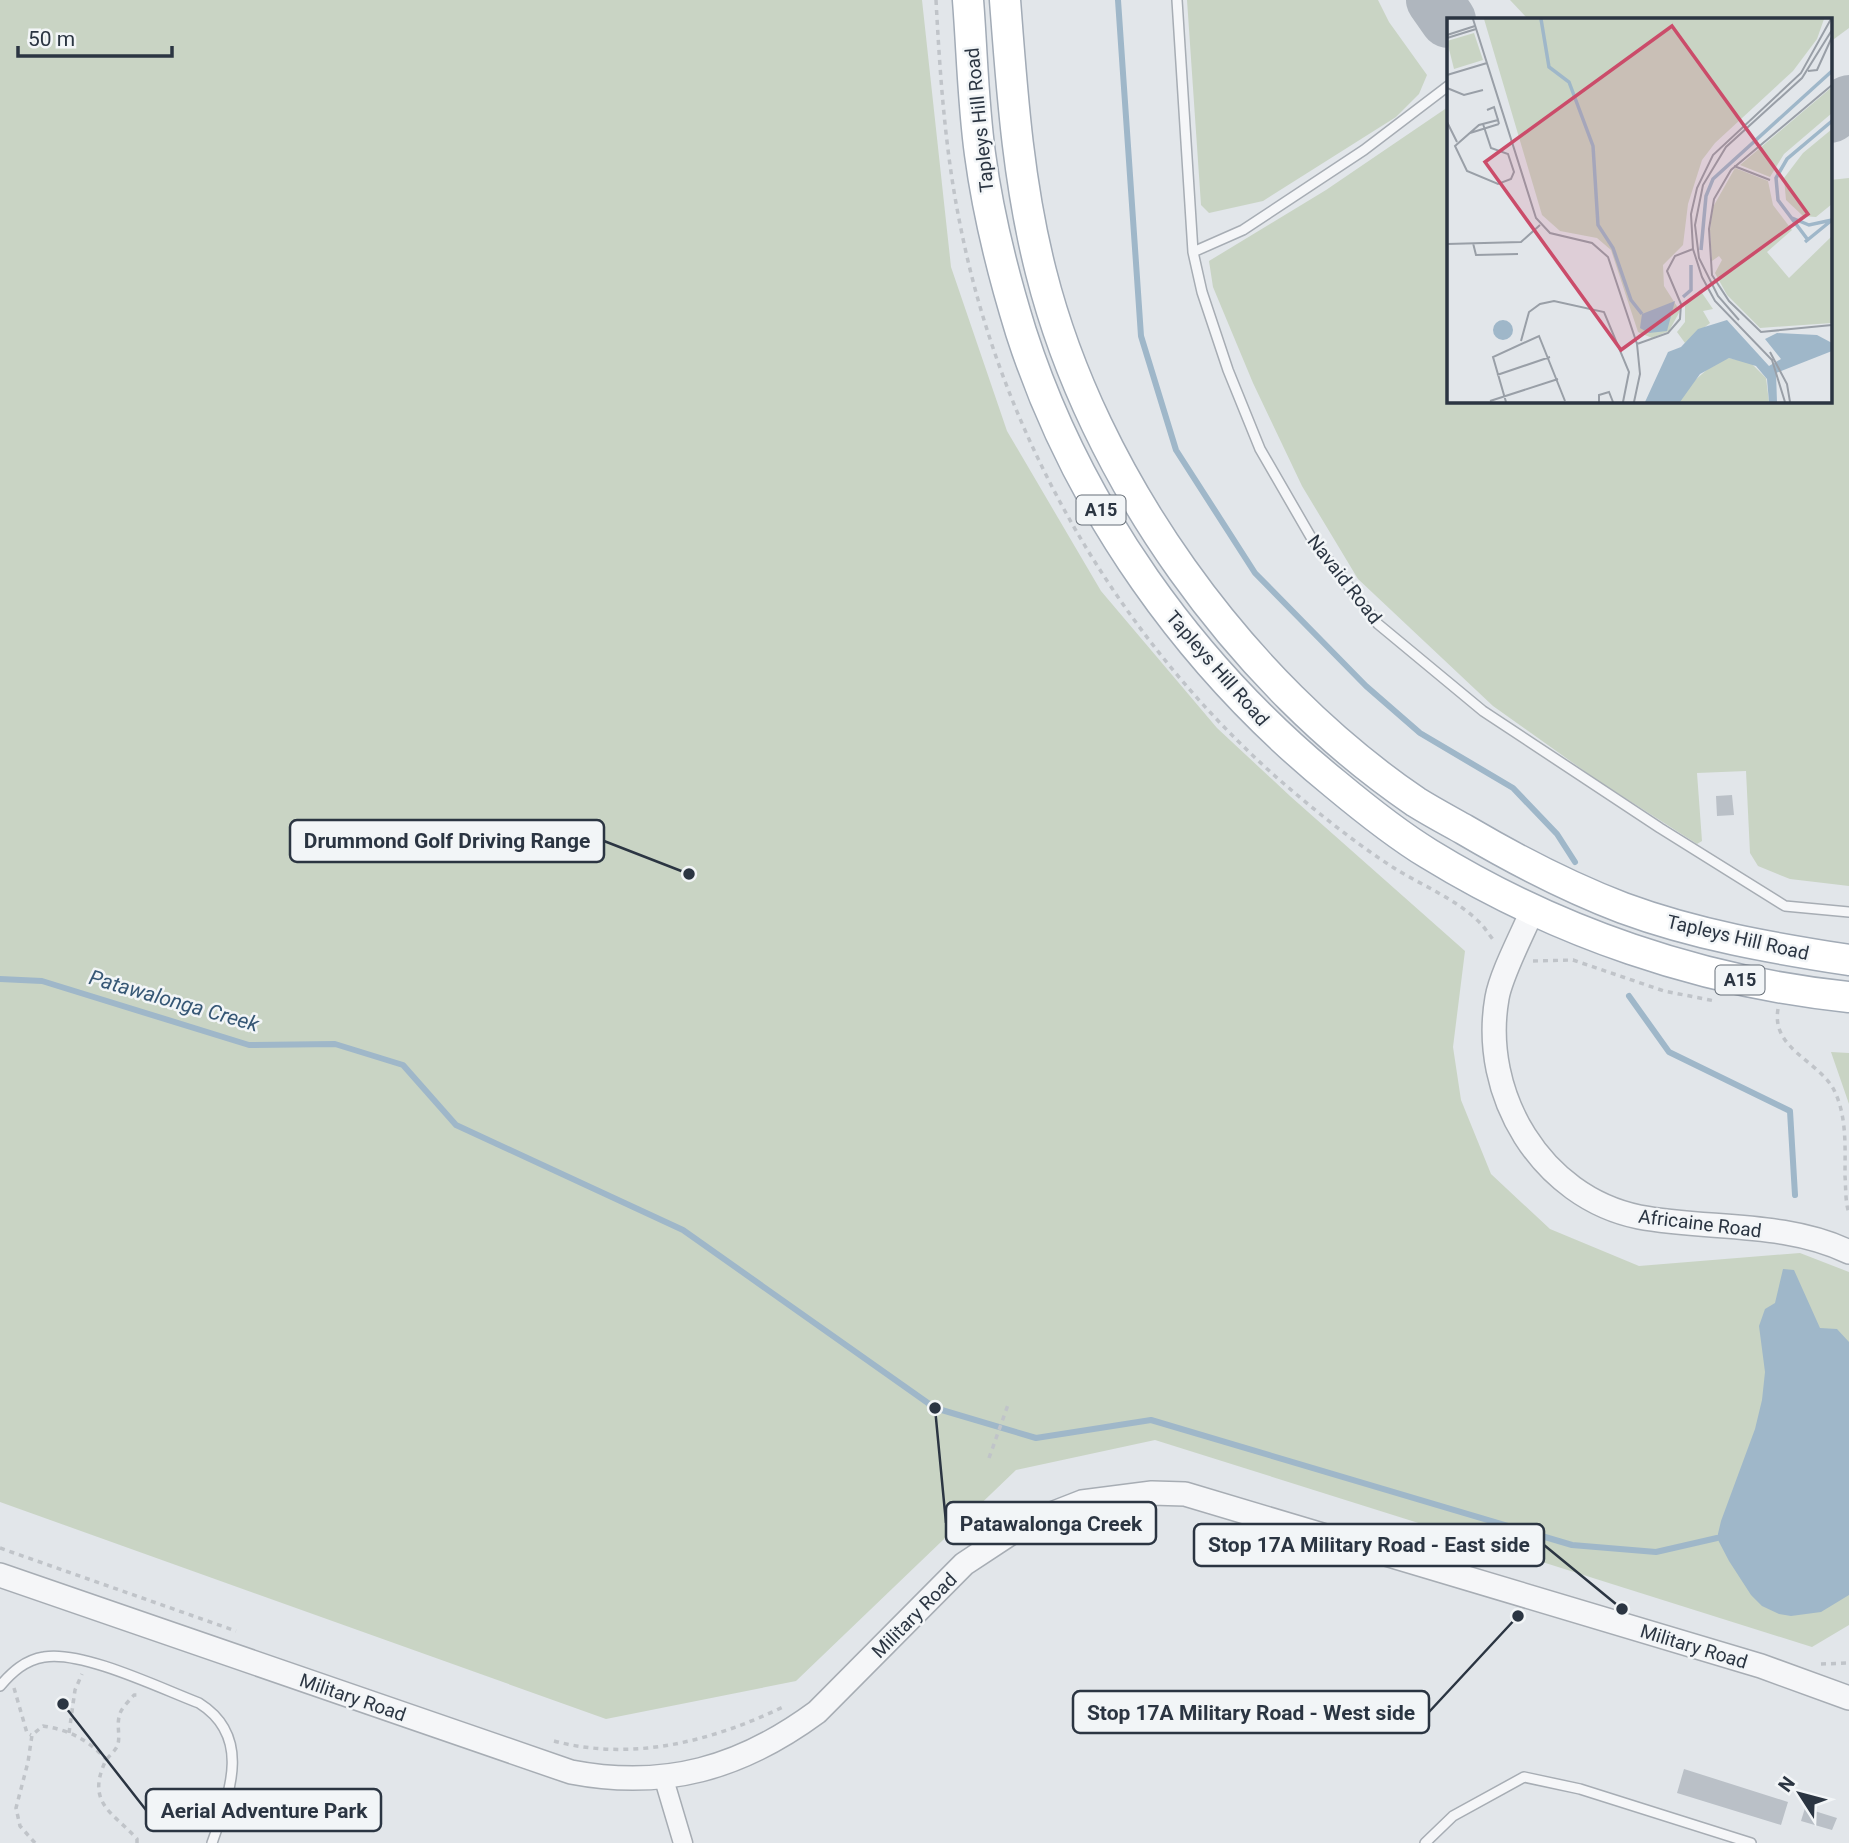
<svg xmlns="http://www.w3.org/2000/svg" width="1849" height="1843" font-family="Roboto,sans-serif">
  <rect width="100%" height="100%" fill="#e2e6ea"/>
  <!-- green -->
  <path fill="#c9d4c4" d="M 0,0 L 922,0 L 951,267 L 1007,431 L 1101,591 L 1217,728 L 1290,796 L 1465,951 L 1453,1047 L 1461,1100 L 1491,1174 L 1550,1229 L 1639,1266 L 1800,1253 L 1849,1272 L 1849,1625 L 1812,1647 L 1155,1440 L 1016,1470 L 796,1681 L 606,1719 L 0,1502 Z
    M 1187,0 L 1378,0 L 1389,22 L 1427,75 L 1419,94 L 1396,117 L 1263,201 L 1209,213 L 1201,205 Z
    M 1510,0 L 1849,0 L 1849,28 L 1830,42 L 1830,19 L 1528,19 Z
    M 1448,107 L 1448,401 L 1830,401 L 1830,180 L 1849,178 L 1849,886 L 1790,879 L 1758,866 L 1750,853 L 1746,771 L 1697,773 L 1702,841 L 1697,844 L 1597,780 L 1493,706 L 1358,579 L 1302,486 L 1253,383 L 1213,287 L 1209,261 L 1326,190 Z
    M 1831,1052 L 1849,1053 L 1849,1105 L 1849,1104 Z"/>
  <!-- water -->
  <path fill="#9fb7c9" d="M 1783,1269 L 1794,1270 L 1820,1328 L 1837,1329 L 1849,1342 L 1849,1595 L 1821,1612 L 1791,1616 L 1779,1614 L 1762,1606 L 1751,1595 L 1729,1561 L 1717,1538 L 1721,1521 L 1755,1429 L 1762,1400 L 1765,1372 L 1759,1326 L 1765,1309 L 1775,1303 Z"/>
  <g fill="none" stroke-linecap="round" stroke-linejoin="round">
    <!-- stream -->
    <path stroke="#9fb7c9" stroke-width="6" d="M 1118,0 L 1141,336 L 1176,450 L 1255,573 L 1366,686 L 1420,733 L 1513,788 L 1557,834 L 1575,862
      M 0,979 L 42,981 L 249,1045 L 335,1044 L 403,1065 L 456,1125 L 683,1230 L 935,1408 L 1036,1438 L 1151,1420 L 1572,1545 L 1656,1552 L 1717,1538
      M 1629,996 L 1669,1052 L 1790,1111 L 1795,1195"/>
    <!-- taxiway -->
    <path stroke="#afb6be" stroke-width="56" d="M 1434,0 L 1448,20
      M 1830,115 L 1849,103"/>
  </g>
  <!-- building -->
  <path fill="#bac0c7" d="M 1732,795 L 1734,815 L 1717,816 L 1716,796 Z
    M 1684,1769 L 1788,1802 L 1781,1825 L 1677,1793 Z
    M 1805,1808 L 1837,1818 L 1832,1830 L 1801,1821 Z"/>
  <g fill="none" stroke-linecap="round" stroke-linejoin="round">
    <!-- service casing -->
    <g stroke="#a7adb4" stroke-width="12">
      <path id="service" d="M 1177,0 L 1193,252 L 1202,292 L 1228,370 L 1260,449 L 1312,539 L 1378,624 L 1483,711 L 1660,828 L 1785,906 L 1849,912
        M 1193,252 L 1243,230 L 1364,150 L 1448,86
        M 0,1686 C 12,1672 25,1660 44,1657 C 82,1650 162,1689 199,1703 C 253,1737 229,1794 212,1843
        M 1425,1843 L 1453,1816 L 1524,1777 L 1580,1789 L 1751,1843"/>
    </g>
    <!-- minor casing -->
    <g stroke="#a7adb4" stroke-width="21">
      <path id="minor" d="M 663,1776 L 683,1843"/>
    </g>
    <!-- tertiary casing -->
    <g stroke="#a7adb4" stroke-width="26">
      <path id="tertiary" d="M 1533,909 C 1523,933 1501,974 1497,998 C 1480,1094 1541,1197 1639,1217 C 1708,1230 1785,1221 1849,1252
        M 0,1575 L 571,1772 C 665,1790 741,1768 817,1712 L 964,1564 L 1023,1525 L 1082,1502 L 1152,1493 L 1185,1494 L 1761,1666 L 1849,1698"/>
    </g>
    <!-- primary casing -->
    <g stroke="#a2abb6" stroke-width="33">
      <path id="primary" d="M 968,0 C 972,51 973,103 980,154 C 988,214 1003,274 1021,332 C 1078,509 1191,667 1335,784 C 1365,809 1396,834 1429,854 C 1556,932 1701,982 1849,997
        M 1005,0 C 1012,92 1018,182 1041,272 C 1093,478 1241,683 1416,802 C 1432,812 1449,821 1465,830 C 1516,860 1568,887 1623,908 C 1696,935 1772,948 1849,960"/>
    </g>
    <!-- path -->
    <path stroke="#c0c4c9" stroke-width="3.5" stroke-dasharray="5 5" stroke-linecap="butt" d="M 936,0 C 940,75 945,150 960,224 C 1001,434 1115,633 1275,776 C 1313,809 1352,841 1394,868 C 1421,885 1454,898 1477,920 C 1484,926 1489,935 1495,942
      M 1533,961 L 1573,960 L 1664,991 L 1715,1001
      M 1778,1009 C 1771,1049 1818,1060 1834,1090 C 1847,1116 1845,1147 1845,1176 C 1846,1188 1845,1202 1849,1213
      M 989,1458 L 1009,1402
      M 0,1548 L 236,1631
      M 1821,1664 L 1849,1663
      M 14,1688 L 27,1733 L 31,1735
      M 69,1733 L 75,1690 L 82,1674
      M 554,1741 C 633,1762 712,1741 783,1707
      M 35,1843 L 20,1826 L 16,1808 L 28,1762 L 32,1735 L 43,1726 C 70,1730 88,1740 107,1760
      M 137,1843 L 137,1839 C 114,1813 86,1804 105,1762 C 108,1756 116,1751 118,1744 C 120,1736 117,1726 119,1717 C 120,1709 129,1701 134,1695 L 139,1695"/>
    <!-- service -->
    <use href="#service" stroke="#f5f6f8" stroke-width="9"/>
    <!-- minor -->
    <use href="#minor" stroke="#f5f6f8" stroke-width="18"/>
    <!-- tertiary -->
    <use href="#tertiary" stroke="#f5f6f8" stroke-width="23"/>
    <!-- primary -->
    <use href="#primary" stroke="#fff" stroke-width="30"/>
  </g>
  <g text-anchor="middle" stroke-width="5" stroke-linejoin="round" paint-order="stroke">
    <!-- shield labels -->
    <g fill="#f2f5f7" stroke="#676f78" stroke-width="2">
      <rect x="1076.5" y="495.5" width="49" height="29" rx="5"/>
      <rect x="1715.5" y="965.5" width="49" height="29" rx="5"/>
    </g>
    <g font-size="18" font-weight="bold" fill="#2b3542">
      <text x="1101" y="516">A15</text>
      <text x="1740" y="986">A15</text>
    </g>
    <!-- street labels -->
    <g font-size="19" fill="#2b3542" stroke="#f2f5f7">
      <text transform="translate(979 120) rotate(-96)" y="7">Tapleys Hill Road</text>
      <text transform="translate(1345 579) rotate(52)" y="7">Navaid Road</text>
      <text transform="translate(1218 668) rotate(49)" y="7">Tapleys Hill Road</text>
      <text transform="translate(1738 937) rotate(13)" y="7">Tapleys Hill Road</text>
      <text transform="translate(1700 1223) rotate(7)" y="7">Africaine Road</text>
      <text transform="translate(914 1615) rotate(-45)" y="7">Military Road</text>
      <text transform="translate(1694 1646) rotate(17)" y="7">Military Road</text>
      <text transform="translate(353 1697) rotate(19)" y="7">Military Road</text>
    </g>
    <!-- water labels -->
    <g font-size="21" font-style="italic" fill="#365775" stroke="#f2f5f7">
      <text transform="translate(174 1001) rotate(16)" y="7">Patawalonga Creek</text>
    </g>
  </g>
  <!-- overview -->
  <g transform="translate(1447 18)">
    <rect width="385" height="385" fill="#e2e6ea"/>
    <path d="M 37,1 L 377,1 L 370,21 L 346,53 L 268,125 L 255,142 L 241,186 L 236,227 L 216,247 L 217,268 L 233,293 L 222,313 L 205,320 L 191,314 L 164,232 L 150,220 L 113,213 L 95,197 ZM 27,15 L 36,42 L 7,51 L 0,23 ZM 385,69 L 385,95 L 337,136 L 323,159 L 293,147 ZM 385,111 L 385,186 L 369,199 L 356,198 L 339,182 L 337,160 L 356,135 ZM 288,150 L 321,163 L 326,187 L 345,212 L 320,234 L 342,260 L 385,218 L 385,305 L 313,310 L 280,277 L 268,255 L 275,242 L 272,238 L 265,243 L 263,212 L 266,189 ZM 253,272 L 266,291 L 256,293 L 263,305 L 238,325 L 230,314 L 238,304 L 238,288 ZM 282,340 L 304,345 L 319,360 L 322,384 L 232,384 L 247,363 L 270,343 Z" fill="#c9d4c4"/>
    <path d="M 228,283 L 220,313 L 202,315 L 193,310 L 195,296 ZM46 312a10 10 0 1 1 20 0a10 10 0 1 1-20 0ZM 280,302 L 322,348 L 334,341 L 318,321 L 330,315 L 370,317 L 385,325 L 385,333 L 329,355 L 330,384 L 322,384 L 320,361 L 309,348 L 282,340 L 253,356 L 233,384 L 198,384 L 221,334 L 234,329 L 251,311 Z" fill="#9fb7c9"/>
    <path fill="none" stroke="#9fb7c9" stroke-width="3.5" d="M 94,1 L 102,49 L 122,64 L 146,128 L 151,207 L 166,230 L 184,282 L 195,296M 345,200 L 362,207 L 385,202M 361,222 L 331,182 L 329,160 L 340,141 L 385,103M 358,224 L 385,202M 254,232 L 259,178 L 266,161 L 385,53M 236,279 L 244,272 L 244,247"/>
    <path fill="none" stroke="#999fa7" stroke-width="2" d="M 26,1 L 89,200 L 103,215 L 145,225 L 161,239 L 190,326 L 193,356 L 187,384M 0,17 L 28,8M 0,20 L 29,11M 361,53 L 370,52 L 385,19M 0,57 L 40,45M 385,67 L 284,152 L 267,181 L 262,211 L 265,257 L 282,283 L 314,314 L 385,307M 0,70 L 17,77 L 36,72M 40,92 L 47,89 L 51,102M 0,104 L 10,124M 36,106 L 44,130 L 61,136 L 67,154 L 64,161 L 51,166 L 20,153 L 8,128 L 32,107 L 51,102 L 52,106M 23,115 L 52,106M 287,148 L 323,162M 26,225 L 29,237 L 71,236M 0,226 L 74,224 L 93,207M 292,302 L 271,278 L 252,240 L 248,207 L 256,167 L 279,129 L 355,60 L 385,12M 74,323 L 82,294 L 93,286 L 107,283 L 157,294 L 182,354 L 176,384M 190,326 L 221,315 L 233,301 L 234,286 L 220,253 L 228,238 L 246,231M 323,334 L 340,366 L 343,384M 50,357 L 103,339M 43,383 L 111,361M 59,384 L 46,339 L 92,318 L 118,383M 152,384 L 152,377 L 162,374 L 166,384M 338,384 L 325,342 L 268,283 L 255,259 L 246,231 L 244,196 L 250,170 L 266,137 L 354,55 L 384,1"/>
    <path fill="#cb4c6a" fill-opacity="0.15" stroke="#cb4c6a" stroke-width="3.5" d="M 225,8 L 361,196 L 174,332 L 38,144 Z"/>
    <rect width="385" height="385" fill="none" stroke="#2b3542" stroke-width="3.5"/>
  </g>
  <!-- callouts -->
  <path fill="none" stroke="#2b3542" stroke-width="2.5" d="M689 874L604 841M935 1408L946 1523M1622 1609L1544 1545M1518 1616L1429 1712M63 1704L146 1810"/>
  <g fill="#2b3542" stroke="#f2f5f7" stroke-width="2.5">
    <circle cx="689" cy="874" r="7"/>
    <circle cx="935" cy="1408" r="7"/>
    <circle cx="1622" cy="1609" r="7"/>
    <circle cx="1518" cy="1616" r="7"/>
    <circle cx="63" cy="1704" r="7"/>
  </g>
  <g fill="#f2f5f7" stroke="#2b3542" stroke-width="2.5">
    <rect x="290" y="820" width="314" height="42" rx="7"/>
    <rect x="946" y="1502" width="210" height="42" rx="7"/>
    <rect x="1194" y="1524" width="350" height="42" rx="7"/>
    <rect x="1073" y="1691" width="356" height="42" rx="7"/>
    <rect x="146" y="1789" width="235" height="42" rx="7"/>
  </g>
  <g font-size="21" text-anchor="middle" font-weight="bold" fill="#2b3542">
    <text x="447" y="848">Drummond Golf Driving Range</text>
    <text x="1051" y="1531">Patawalonga Creek</text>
    <text x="1369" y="1552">Stop 17A Military Road - East side</text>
    <text x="1251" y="1720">Stop 17A Military Road - West side</text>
    <text x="264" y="1818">Aerial Adventure Park</text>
  </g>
  <!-- north arrow -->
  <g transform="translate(1800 1794) rotate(306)" stroke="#f2f5f7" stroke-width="5" paint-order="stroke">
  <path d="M0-5L12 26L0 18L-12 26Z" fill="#2b3542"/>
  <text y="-10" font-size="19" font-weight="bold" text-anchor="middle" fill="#2b3542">N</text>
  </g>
  <!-- scale -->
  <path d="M18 46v10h154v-10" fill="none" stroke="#2b3542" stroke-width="3.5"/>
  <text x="28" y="46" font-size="21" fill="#2b3542" stroke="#f2f5f7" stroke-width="5" paint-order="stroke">50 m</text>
</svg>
